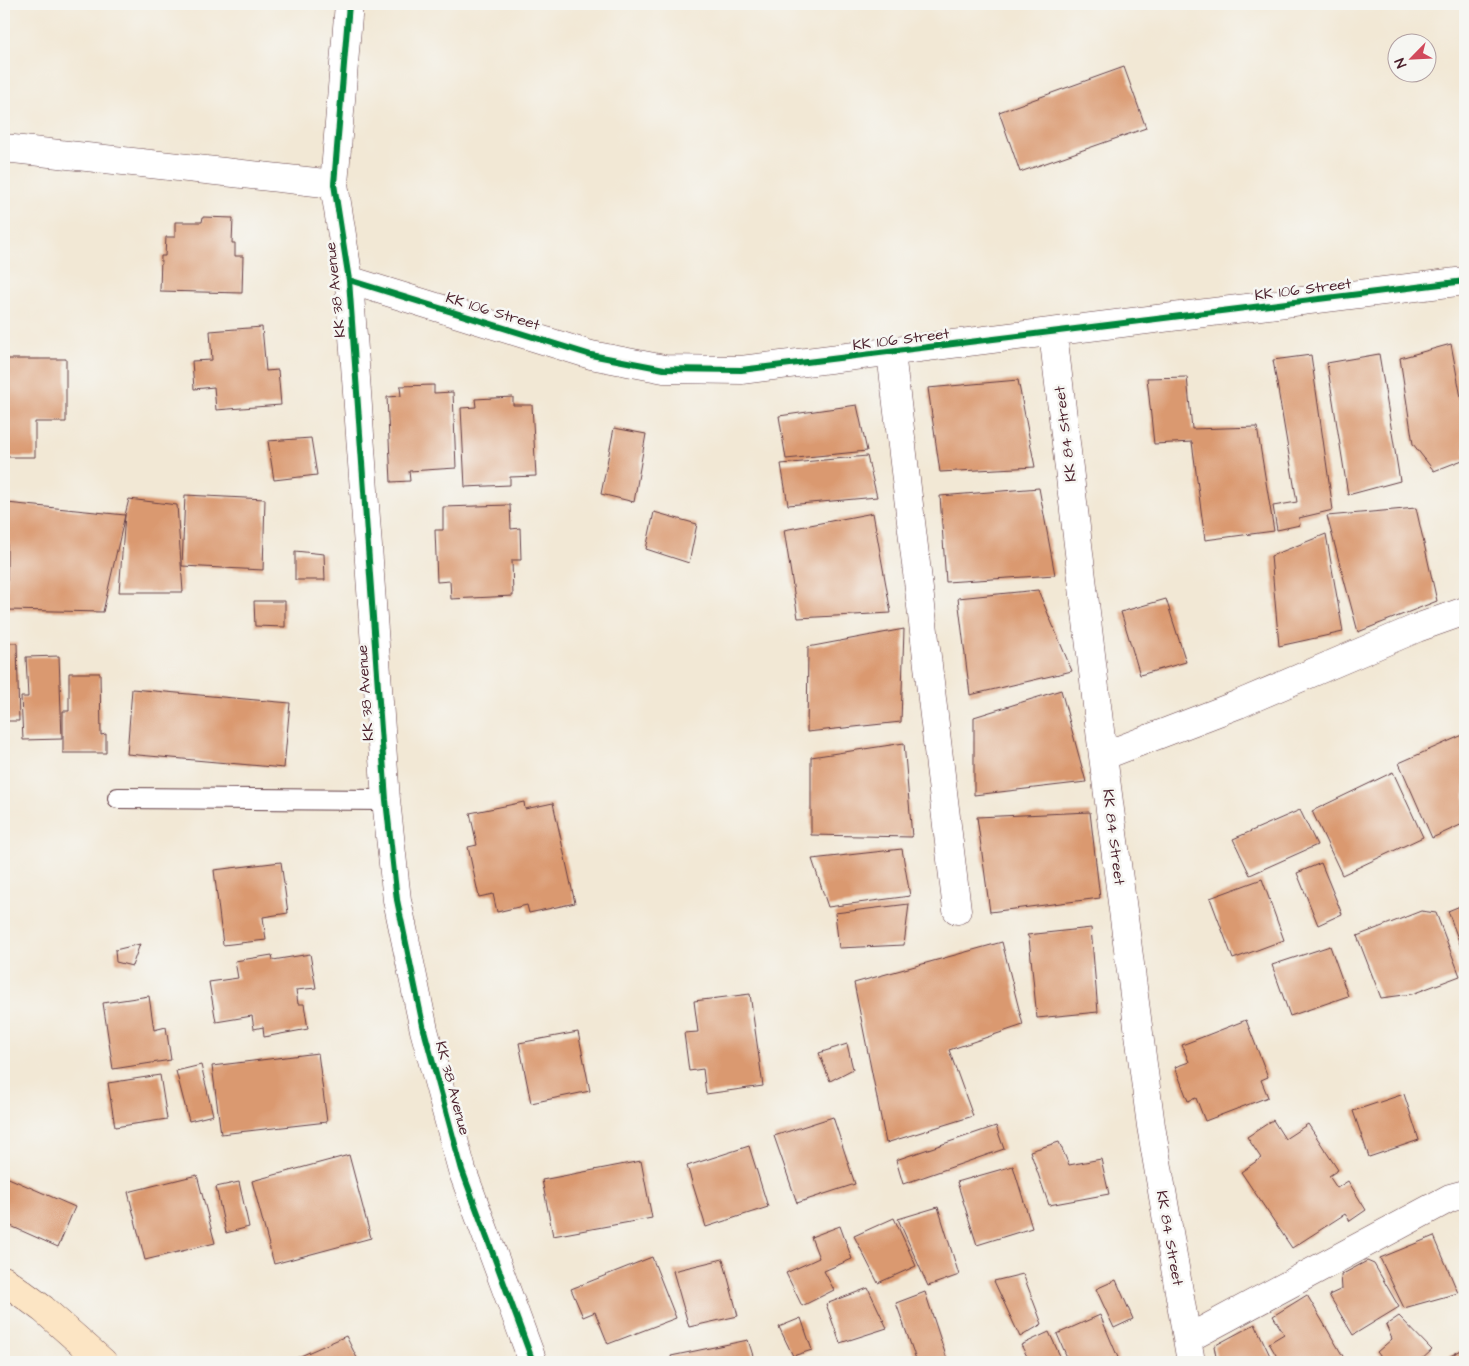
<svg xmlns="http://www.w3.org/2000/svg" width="1469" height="1366" font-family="'Architects Daughter',sans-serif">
  <rect width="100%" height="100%" fill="#f6f6f2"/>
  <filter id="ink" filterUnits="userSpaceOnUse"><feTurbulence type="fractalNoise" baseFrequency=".02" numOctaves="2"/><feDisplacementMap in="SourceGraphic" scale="10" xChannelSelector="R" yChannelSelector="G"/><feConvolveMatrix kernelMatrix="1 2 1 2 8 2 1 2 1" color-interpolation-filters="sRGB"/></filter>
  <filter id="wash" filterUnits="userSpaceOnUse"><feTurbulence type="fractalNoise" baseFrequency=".0096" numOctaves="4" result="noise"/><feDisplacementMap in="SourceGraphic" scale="20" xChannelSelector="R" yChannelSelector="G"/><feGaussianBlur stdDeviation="1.12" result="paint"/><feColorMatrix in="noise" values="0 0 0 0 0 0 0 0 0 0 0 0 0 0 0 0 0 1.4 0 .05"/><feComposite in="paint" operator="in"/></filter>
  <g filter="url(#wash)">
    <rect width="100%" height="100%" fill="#f2e8d5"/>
    <g id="blocks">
      <!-- building -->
      <path fill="#da996f" d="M 1124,67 L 1146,128 L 1020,172 L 999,112 Z
        M 203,217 L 233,218 L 232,243 L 235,243 L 235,256 L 243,256 L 242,293 L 160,291 L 161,256 L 165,256 L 166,237 L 175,237 L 175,222 L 202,222 Z
        M 262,327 L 266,371 L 278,370 L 281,405 L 216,410 L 214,387 L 194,389 L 192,361 L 212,360 L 210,331 Z
        M 1451,344 L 1465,419 L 1465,459 L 1434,471 L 1413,444 L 1400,358 Z
        M 1379,354 L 1400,481 L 1348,495 L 1327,363 Z
        M 1311,355 L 1333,510 L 1299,518 L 1300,525 L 1277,530 L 1273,506 L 1297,502 L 1273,360 Z
        M 4,359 L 66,359 L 66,422 L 35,422 L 35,457 L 4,457 Z
        M 1187,377 L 1192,429 L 1257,427 L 1274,531 L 1205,540 L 1192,442 L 1154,444 L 1147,378 Z
        M 1018,380 L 1035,467 L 940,472 L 928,388 Z
        M 434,385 L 434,393 L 453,392 L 456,468 L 409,471 L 410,481 L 391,482 L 387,397 L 401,396 L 400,386 Z
        M 513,397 L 513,405 L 532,405 L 536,476 L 510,477 L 510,485 L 465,487 L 461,408 L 476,407 L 475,399 Z
        M 857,405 L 867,451 L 786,459 L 779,416 Z
        M 614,428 L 646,434 L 634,502 L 601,494 Z
        M 311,438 L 317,475 L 274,480 L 268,441 Z
        M 867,456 L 877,497 L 788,505 L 781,464 Z
        M 1039,488 L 1055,575 L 946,582 L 940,496 Z
        M 185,495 L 265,499 L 263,570 L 182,566 Z
        M 129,499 L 177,505 L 183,592 L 119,592 L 125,515 Z
        M 7,503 L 125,515 L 103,612 L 7,610 Z
        M 510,505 L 511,529 L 520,528 L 521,560 L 512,560 L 513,596 L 451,599 L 450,581 L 437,582 L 435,530 L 443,530 L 443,507 Z
        M 1416,508 L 1437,601 L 1358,632 L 1327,516 Z
        M 654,512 L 697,524 L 689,563 L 646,549 Z
        M 873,513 L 891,613 L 798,618 L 784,530 Z
        M 1326,534 L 1343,632 L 1279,646 L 1271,556 Z
        M 295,551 L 324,554 L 325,580 L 295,580 Z
        M 1038,590 L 1072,671 L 970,695 L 958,598 Z
        M 1166,599 L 1186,662 L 1140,675 L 1121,612 Z
        M 254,601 L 285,601 L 285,627 L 255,626 Z
        M 904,629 L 901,722 L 807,732 L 808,647 Z
        M 4,643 L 17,643 L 19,721 L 4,721 Z
        M 59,656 L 62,739 L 23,740 L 21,697 L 28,697 L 26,657 Z
        M 69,673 L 100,673 L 101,735 L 106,734 L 106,753 L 63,753 L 63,711 L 69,711 Z
        M 132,689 L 290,703 L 284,768 L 127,754 Z
        M 1061,690 L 1086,782 L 974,795 L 974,717 Z
        M 1465,734 L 1465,823 L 1432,838 L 1399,763 Z
        M 904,743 L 912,837 L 811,835 L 811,757 Z
        M 1393,772 L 1423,837 L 1342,875 L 1312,811 Z
        M 524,802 L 525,809 L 553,803 L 575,903 L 529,913 L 527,905 L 497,912 L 493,894 L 479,897 L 468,847 L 477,845 L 470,813 Z
        M 1300,810 L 1317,845 L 1250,875 L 1233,839 Z
        M 1090,812 L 1100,898 L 990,912 L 977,817 Z
        M 902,849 L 910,896 L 828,907 L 812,859 Z
        M 281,862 L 288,913 L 263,917 L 266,940 L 223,945 L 214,870 Z
        M 1321,863 L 1342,914 L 1318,925 L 1297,873 Z
        M 1262,879 L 1284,940 L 1233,959 L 1210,898 Z
        M 909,904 L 904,945 L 839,948 L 835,913 Z
        M 1465,904 L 1465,958 L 1448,911 Z
        M 1421,911 L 1436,913 L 1460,976 L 1412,994 L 1381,998 L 1357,936 Z
        M 1091,928 L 1098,1012 L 1037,1018 L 1029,938 L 1027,935 Z
        M 1002,942 L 1023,1025 L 949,1050 L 973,1116 L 886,1143 L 854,983 Z
        M 140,944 L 132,966 L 116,962 L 115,950 Z
        M 1330,946 L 1348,996 L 1290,1016 L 1272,965 Z
        M 310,954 L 316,988 L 296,990 L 298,1004 L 304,1004 L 308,1029 L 264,1037 L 263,1027 L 254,1029 L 252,1016 L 216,1022 L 209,982 L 238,978 L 235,961 L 272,955 L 273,960 Z
        M 750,994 L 763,1086 L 706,1094 L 703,1069 L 689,1071 L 684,1033 L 698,1032 L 694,1001 Z
        M 149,996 L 154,1030 L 166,1027 L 171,1060 L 113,1069 L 103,1003 Z
        M 1246,1020 L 1268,1077 L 1261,1080 L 1268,1097 L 1205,1121 L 1196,1098 L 1188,1101 L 1175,1067 L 1189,1062 L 1182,1045 Z
        M 578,1032 L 590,1091 L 531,1103 L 519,1043 Z
        M 847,1044 L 853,1069 L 830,1081 L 819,1053 Z
        M 318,1053 L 327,1122 L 221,1134 L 212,1066 Z
        M 201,1065 L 213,1115 L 189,1121 L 176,1071 Z
        M 160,1075 L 167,1119 L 115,1127 L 108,1083 Z
        M 1404,1094 L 1419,1140 L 1369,1157 L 1353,1111 Z
        M 833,1117 L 855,1184 L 797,1203 L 774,1136 Z
        M 1273,1120 L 1285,1139 L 1308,1124 L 1338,1170 L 1329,1176 L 1337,1188 L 1348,1181 L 1366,1210 L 1350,1221 L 1345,1214 L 1292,1248 L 1241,1172 L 1261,1158 L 1247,1137 Z
        M 996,1126 L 1004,1149 L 903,1184 L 896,1160 Z
        M 1059,1142 L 1069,1165 L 1101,1159 L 1109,1194 L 1049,1205 L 1030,1151 Z
        M 749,1146 L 768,1207 L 706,1227 L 687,1166 Z
        M 349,1155 L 371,1238 L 274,1264 L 252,1181 Z
        M 641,1161 L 652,1218 L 553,1236 L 542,1180 Z
        M 1013,1166 L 1032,1228 L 977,1245 L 957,1182 Z
        M 197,1175 L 215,1243 L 145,1260 L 128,1192 Z
        M 4,1176 L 75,1207 L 58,1247 L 4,1223 Z
        M 239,1182 L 249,1227 L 226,1233 L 216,1187 Z
        M 938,1207 L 959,1275 L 928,1286 L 898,1219 Z
        M 894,1218 L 916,1266 L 878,1283 L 854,1236 Z
        M 840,1226 L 852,1259 L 824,1271 L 834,1290 L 802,1306 L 786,1273 L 819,1258 L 811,1237 Z
        M 1434,1236 L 1458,1293 L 1404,1308 L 1380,1258 Z
        M 652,1257 L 676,1318 L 608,1344 L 595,1312 L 583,1317 L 571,1289 Z
        M 723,1259 L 738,1316 L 689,1327 L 673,1271 Z
        M 1367,1261 L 1374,1264 L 1399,1307 L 1353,1335 L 1329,1295 L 1342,1289 L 1341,1275 Z
        M 1023,1274 L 1042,1324 L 1020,1337 L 994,1281 Z
        M 1116,1280 L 1133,1319 L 1114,1328 L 1096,1289 Z
        M 868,1288 L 887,1328 L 840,1343 L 826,1304 Z
        M 925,1292 L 947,1359 L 939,1362 L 917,1362 L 896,1303 Z
        M 1307,1295 L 1344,1358 L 1338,1362 L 1280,1362 L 1269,1343 L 1284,1334 L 1273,1316 Z
        M 1100,1315 L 1119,1360 L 1114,1362 L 1069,1362 L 1057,1334 Z
        M 1399,1316 L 1432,1350 L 1419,1362 L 1385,1362 L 1377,1352 L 1392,1339 L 1386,1325 Z
        M 801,1318 L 812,1350 L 793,1356 L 779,1327 Z
        M 1255,1324 L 1273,1362 L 1217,1362 L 1214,1346 Z
        M 1049,1332 L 1061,1358 L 1052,1362 L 1030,1362 L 1021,1345 Z
        M 346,1336 L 359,1362 L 287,1362 Z
        M 748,1340 L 755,1362 L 672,1362 L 671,1356 Z
        M 1465,1348 L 1465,1362 L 1439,1362 Z"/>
    </g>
  </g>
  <g filter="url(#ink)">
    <use href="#blocks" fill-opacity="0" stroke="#633d44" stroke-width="1"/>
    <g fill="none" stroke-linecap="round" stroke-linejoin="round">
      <!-- service casing -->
      <g stroke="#633d44" stroke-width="22">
        <path id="service" d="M 118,798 L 386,800"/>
      </g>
      <!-- minor casing -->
      <g stroke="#633d44" stroke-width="29">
        <path id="minor" d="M 349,4 L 334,184 L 349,280 L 386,800 L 397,900 L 424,1030 L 462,1170 L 533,1362
          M 4,148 L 334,184
          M 349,280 L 591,355 L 664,369 L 741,370 L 1465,281
          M 1053,333 L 1103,756 L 1151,1126 L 1191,1362
          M 891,353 L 957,910
          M 1103,756 L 1239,704 L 1417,628 L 1465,611
          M 1187,1339 L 1450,1198 L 1465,1194"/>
      </g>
      <!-- secondary casing -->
      <g stroke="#633d44" stroke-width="29">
        <path id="secondary" d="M 4,1280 L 43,1309 L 103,1362"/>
      </g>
      <!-- service -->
      <use href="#service" stroke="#fff" stroke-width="20"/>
      <!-- minor -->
      <use href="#minor" stroke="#fff" stroke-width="28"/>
      <!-- secondary -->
      <use href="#secondary" stroke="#fce5c4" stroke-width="28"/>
      <!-- cycleway casing -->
      <g stroke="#f6f6f2" stroke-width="9">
        <path id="cycleway" d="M 349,4 L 334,184 L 349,280 L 386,800 L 397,900 L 424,1030 L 462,1170 L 533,1362
          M 349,280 L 591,355 L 664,369 L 741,370 L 1465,281"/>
      </g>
      <!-- cycleway -->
      <use href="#cycleway" stroke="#00873e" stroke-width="6"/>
    </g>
  </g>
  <g text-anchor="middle" stroke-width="5" stroke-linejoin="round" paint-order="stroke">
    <!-- street labels -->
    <g font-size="15" fill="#4a1f2b" stroke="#f6f6f2">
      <text transform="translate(1303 289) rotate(-7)" y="5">KK 106 Street</text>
      <text transform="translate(335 290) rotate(-96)" y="5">KK 38 Avenue</text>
      <text transform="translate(493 311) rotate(17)" y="5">KK 106 Street</text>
      <text transform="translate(901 339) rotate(-7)" y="5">KK 106 Street</text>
      <text transform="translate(1065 434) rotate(-97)" y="5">KK 84 Street</text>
      <text transform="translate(365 693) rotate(-94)" y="5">KK 38 Avenue</text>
      <text transform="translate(1114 837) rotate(83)" y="5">KK 84 Street</text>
      <text transform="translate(453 1088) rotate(75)" y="5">KK 38 Avenue</text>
      <text transform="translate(1170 1238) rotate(80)" y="5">KK 84 Street</text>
    </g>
  </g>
  <!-- margin -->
  <rect width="1469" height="1366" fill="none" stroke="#f6f6f2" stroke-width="20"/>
  <!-- north arrow -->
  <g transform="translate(1412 58) rotate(246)"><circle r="24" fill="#f6f6f2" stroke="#b1a0a2"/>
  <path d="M0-4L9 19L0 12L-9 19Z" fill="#d1495b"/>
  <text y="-8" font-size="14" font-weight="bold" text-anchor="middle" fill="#4a1f2b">N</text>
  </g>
</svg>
